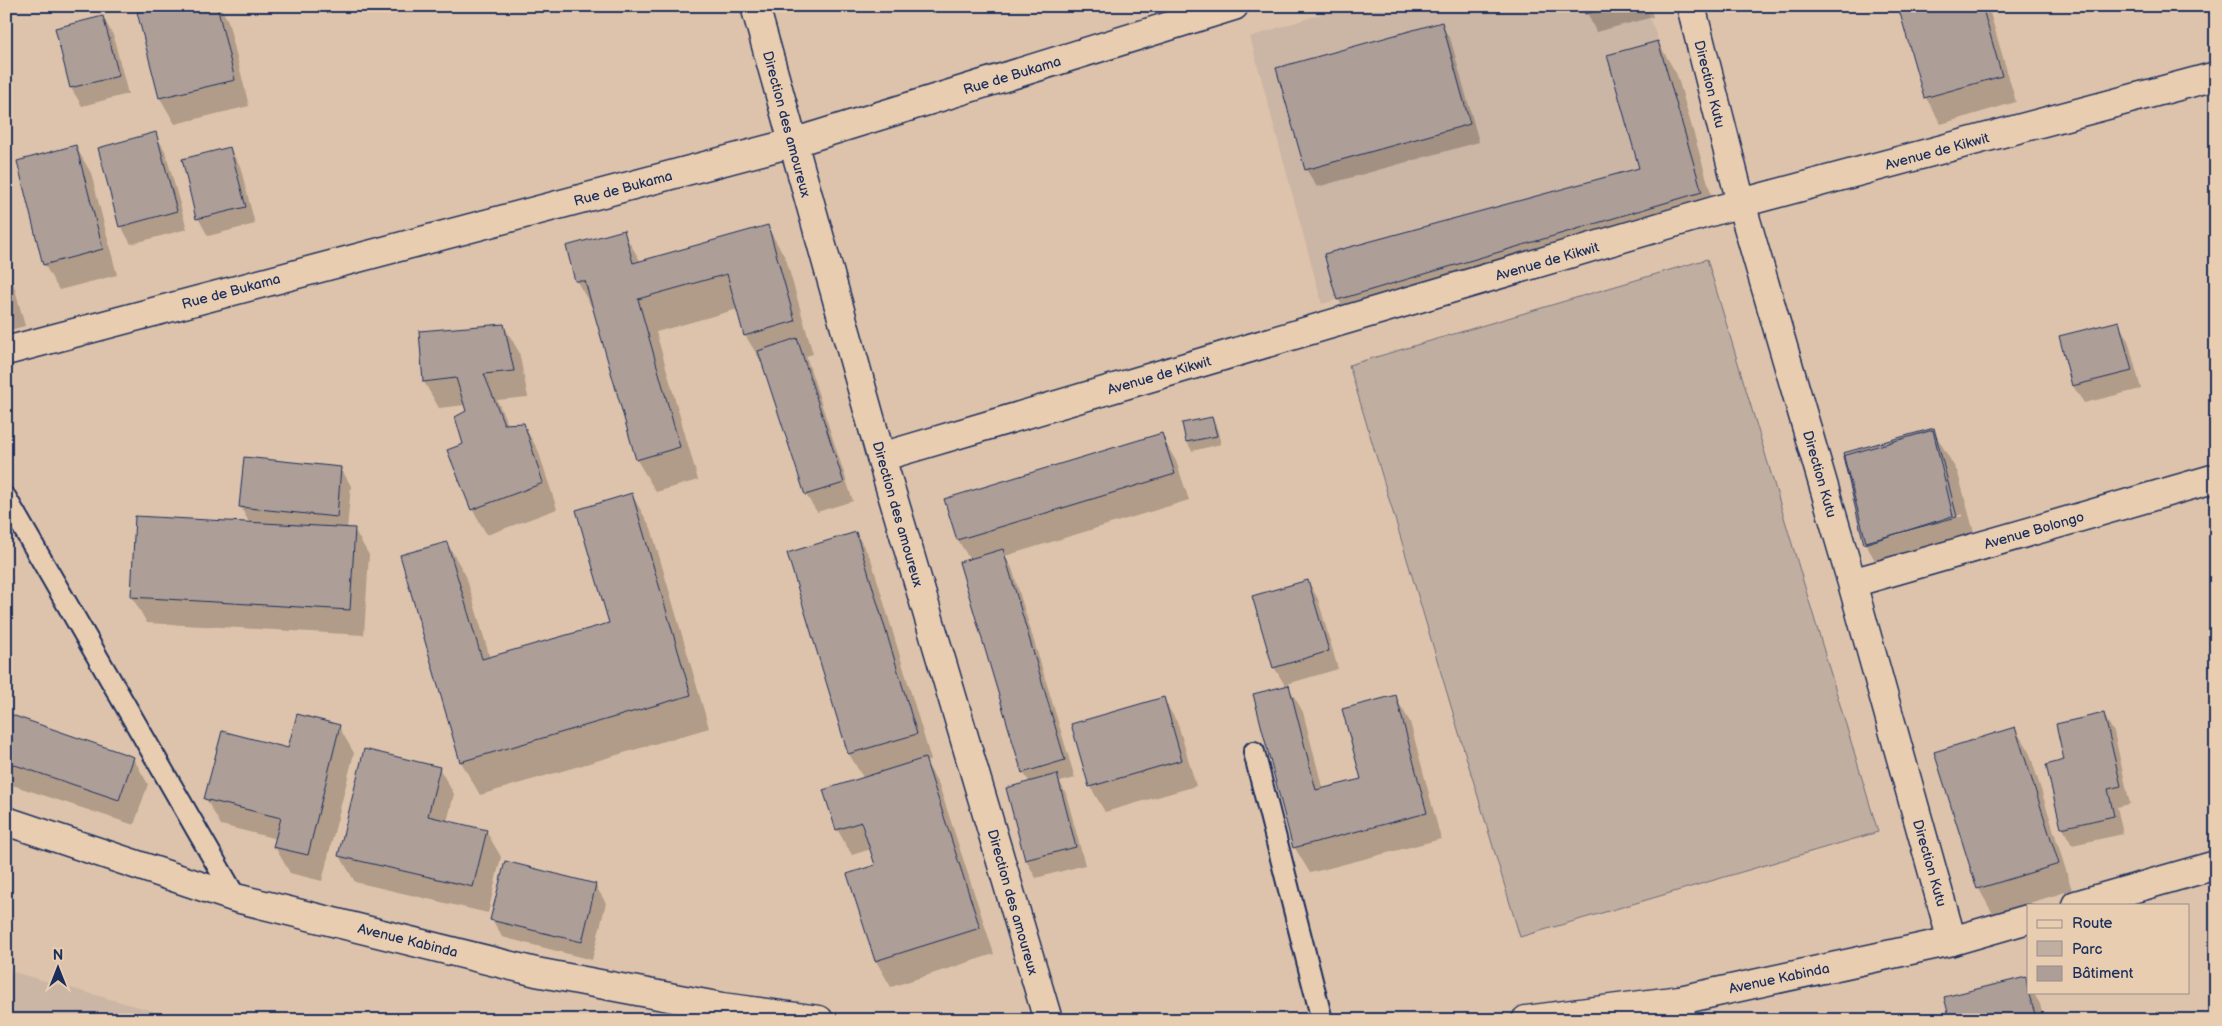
<svg xmlns="http://www.w3.org/2000/svg" width="2222" height="1026" font-family="'Balsamiq Sans',sans-serif">
  <rect width="100%" height="100%" fill="#ddc3ab"/>
  <filter id="ink" filterUnits="userSpaceOnUse"><feTurbulence type="fractalNoise" baseFrequency=".02" numOctaves="2"/><feDisplacementMap in="SourceGraphic" scale="10" xChannelSelector="R" yChannelSelector="G"/><feConvolveMatrix kernelMatrix="1 2 1 2 8 2 1 2 1" color-interpolation-filters="sRGB"/></filter>
  <g filter="url(#ink)">
    <!-- built -->
    <path fill="#cbb5a4" d="M 1346,6 L 1646,6 L 1658,41 L 1702,192 L 1322,304 L 1250,37 Z
      M 6,970 L 185,1020 L 6,1020 Z"/>
    <!-- green -->
    <path fill="#c0aea0" stroke="#6e6e7f" d="M 1707,259 L 1878,832 L 1520,937 L 1349,365 Z"/>
    <!-- shadow -->
    <path fill="#0003" fill-rule="evenodd" d="M 165,6 L 220,6 L 228,21 L 249,106 L 175,124 L 160,98 Z
      M 1584,6 L 1650,6 L 1653,17 L 1596,32 Z
      M 1899,6 L 1988,6 L 2016,102 L 1941,124 L 1926,98 Z
      M 103,17 L 113,35 L 128,94 L 82,106 L 71,88 L 56,29 Z
      M 1441,24 L 1451,41 L 1479,142 L 1317,187 L 1306,169 Z
      M 1658,42 L 1677,75 L 1720,225 L 1357,332 L 1338,299 L 1641,169 Z
      M 155,133 L 165,151 L 187,229 L 131,244 L 121,226 Z
      M 76,147 L 91,173 L 117,275 L 59,290 L 44,264 Z
      M 230,149 L 240,166 L 255,224 L 208,236 L 198,218 Z
      M 767,226 L 786,259 L 813,354 L 806,356 L 853,501 L 817,512 L 806,495 L 765,368 L 745,335 L 738,309 L 656,332 L 698,480 L 656,492 L 637,460 L 596,314 L 576,280 L 623,232 L 641,262 Z
      M 6,256 L 25,326 L 6,331 Z
      M 2118,323 L 2128,340 L 2141,389 L 2084,403 L 2073,386 Z
      M 504,326 L 519,352 L 528,397 L 497,400 L 508,425 L 523,424 L 538,450 L 557,509 L 487,535 L 472,509 L 464,444 L 467,412 L 465,405 L 439,408 L 424,382 L 420,332 Z
      M 1212,418 L 1217,427 L 1221,444 L 1192,451 L 1187,442 L 1183,424 Z
      M 1933,430 L 1958,473 L 1981,559 L 1880,569 L 1865,543 ZM 1963,514 L 1963,516 L 1878,540 L 1878,538 Z
      M 1161,435 L 1176,461 L 1189,500 L 1005,556 L 1012,568 L 1075,778 L 1060,782 L 1066,794 L 1085,865 L 1036,878 L 1026,860 L 1007,789 L 1030,783 L 1023,772 L 970,560 L 958,540 L 946,500 Z
      M 341,468 L 351,486 L 347,529 L 354,529 L 369,555 L 364,635 L 147,623 L 132,597 L 137,517 L 250,524 L 240,506 Z
      M 632,495 L 651,528 L 709,728 L 480,795 L 461,762 L 401,556 L 447,543 L 466,576 L 490,658 L 611,623 Z
      M 856,533 L 871,559 L 931,760 L 926,762 L 939,785 L 994,954 L 891,987 L 876,961 L 849,875 L 876,866 L 871,849 L 852,855 L 837,829 L 864,779 L 849,754 L 788,554 Z
      M 1308,581 L 1318,599 L 1338,669 L 1287,684 L 1303,712 L 1323,790 L 1362,780 L 1395,696 L 1410,722 L 1441,839 L 1310,873 L 1295,848 L 1286,687 L 1274,667 Z
      M 1163,698 L 1178,724 L 1196,786 L 1105,812 L 1090,786 Z
      M 2103,714 L 2114,732 L 2130,804 L 2117,807 L 2123,834 L 2072,845 L 2062,827 L 2066,761 Z
      M 6,715 L 133,758 L 148,784 L 134,825 L 6,783 Z
      M 339,727 L 354,753 L 322,881 L 290,873 L 275,847 L 277,839 L 221,825 L 206,799 L 289,750 Z
      M 2015,728 L 2030,754 L 2072,890 L 1993,914 L 1979,889 L 1936,753 Z
      M 439,768 L 454,794 L 447,822 L 486,831 L 501,857 L 488,913 L 355,882 L 340,856 Z
      M 595,885 L 606,903 L 592,960 L 502,937 L 492,919 Z
      M 2025,978 L 2028,983 L 2028,992 L 2033,992 L 2040,1004 L 2044,1020 L 1951,1020 Z"/>
    <!-- building -->
    <path fill="#ad9e98" stroke="#1b2f5e" d="M 160,6 L 217,6 L 235,80 L 159,98 L 137,12 Z
      M 1583,6 L 1617,6 L 1585,14 Z
      M 1898,6 L 1982,6 L 2002,76 L 1924,98 Z
      M 103,16 L 119,76 L 70,88 L 55,28 Z
      M 1442,22 L 1470,124 L 1305,170 L 1276,68 Z
      M 1658,41 L 1702,192 L 1337,300 L 1324,254 L 1639,168 L 1607,55 Z
      M 156,132 L 177,211 L 119,227 L 98,148 Z
      M 76,145 L 103,249 L 43,265 L 17,161 Z
      M 230,147 L 246,207 L 196,219 L 182,159 Z
      M 768,225 L 795,321 L 744,336 L 727,274 L 638,299 L 680,447 L 636,460 L 585,281 L 575,281 L 566,246 L 624,230 L 633,263 Z
      M 6,283 L 11,300 L 6,301 Z
      M 2119,321 L 2132,371 L 2072,386 L 2059,336 Z
      M 504,324 L 514,371 L 484,374 L 504,424 L 524,423 L 543,483 L 471,510 L 447,450 L 463,444 L 455,417 L 466,411 L 456,378 L 423,382 L 419,331 Z
      M 797,338 L 844,483 L 805,495 L 758,351 Z
      M 1212,417 L 1217,436 L 1186,442 L 1182,423 Z
      M 1934,428 L 1957,517 L 1866,542 L 1843,453 Z
      M 1933,430 L 1953,516 L 1864,544 L 1843,456 Z
      M 1162,433 L 1175,474 L 957,540 L 944,499 Z
      M 244,457 L 341,467 L 337,517 L 239,507 Z
      M 632,493 L 691,695 L 460,762 L 400,555 L 447,542 L 482,659 L 609,623 L 576,510 Z
      M 135,516 L 355,528 L 350,610 L 131,597 Z
      M 856,532 L 917,734 L 848,754 L 787,553 Z
      M 1003,549 L 1065,760 L 1022,773 L 959,562 Z
      M 1308,580 L 1329,651 L 1273,668 L 1252,596 Z
      M 1289,685 L 1316,790 L 1361,779 L 1342,709 L 1396,695 L 1427,813 L 1293,848 L 1253,694 Z
      M 1164,697 L 1182,760 L 1089,787 L 1071,724 Z
      M 6,713 L 134,757 L 119,800 L 6,762 Z
      M 2104,713 L 2121,786 L 2108,789 L 2114,816 L 2061,828 L 2046,765 L 2064,760 L 2056,724 Z
      M 297,714 L 340,725 L 308,855 L 273,847 L 281,818 L 204,799 L 222,731 L 288,748 Z
      M 2015,727 L 2059,864 L 1977,889 L 1934,752 Z
      M 364,749 L 440,767 L 428,816 L 487,830 L 473,887 L 338,856 Z
      M 925,758 L 980,928 L 875,961 L 847,874 L 875,865 L 861,822 L 836,830 L 823,790 Z
      M 1057,774 L 1076,847 L 1025,860 L 1006,788 Z
      M 505,861 L 596,884 L 582,942 L 490,920 Z
      M 2026,977 L 2028,992 L 2037,1020 L 1950,1020 L 1944,997 Z"/>
    <g fill="none" stroke-linecap="round" stroke-linejoin="round">
      <!-- lane casing -->
      <g stroke="#1b2f5e" stroke-width="24">
        <path id="lane" d="M 6,498 L 236,898
          M 1254,752 L 1322,1020"/>
      </g>
      <!-- street casing -->
      <g stroke="#1b2f5e" stroke-width="31">
        <path id="street" d="M 755,6 L 881,457 L 1048,1020
          M 1691,6 L 1741,203 L 1852,583 L 1952,941
          M 6,351 L 792,143 L 1234,6
          M 881,457 L 1741,203 L 2216,76
          M 1852,583 L 2216,478
          M 1680,1000 L 1681,1020"/>
      </g>
      <!-- secondary casing -->
      <g stroke="#1b2f5e" stroke-width="31">
        <path id="secondary" d="M 6,821 L 236,898 L 536,972 L 722,1007 L 819,1020
          M 2076,905 L 2216,865
          M 1526,1020 L 1680,1000 L 1952,941 L 2028,919"/>
      </g>
      <!-- lane -->
      <use href="#lane" stroke="#e9cdb0" stroke-width="20"/>
      <!-- street -->
      <use href="#street" stroke="#e9cdb0" stroke-width="28"/>
      <!-- secondary -->
      <use href="#secondary" stroke="#e9cdb0" stroke-width="28"/>
    </g>
  </g>
  <g text-anchor="middle" stroke-width="5" stroke-linejoin="round" paint-order="stroke">
    <!-- street labels -->
    <g font-size="14" fill="#1b2f5e" stroke="#e9cdb0">
      <text transform="translate(1012 75) rotate(-17)" y="5">Rue de Bukama</text>
      <text transform="translate(1710 84) rotate(76)" y="5">Direction Kutu</text>
      <text transform="translate(787 124) rotate(75)" y="5">Direction des amoureux</text>
      <text transform="translate(1937 151) rotate(-15)" y="5">Avenue de Kikwit</text>
      <text transform="translate(623 188) rotate(-15)" y="5">Rue de Bukama</text>
      <text transform="translate(1547 261) rotate(-16)" y="5">Avenue de Kikwit</text>
      <text transform="translate(231 291) rotate(-15)" y="5">Rue de Bukama</text>
      <text transform="translate(1159 375) rotate(-16)" y="5">Avenue de Kikwit</text>
      <text transform="translate(1820 474) rotate(74)" y="5">Direction Kutu</text>
      <text transform="translate(898 514) rotate(74)" y="5">Direction des amoureux</text>
      <text transform="translate(2034 530) rotate(-16)" y="5">Avenue Bolongo</text>
      <text transform="translate(1930 863) rotate(74)" y="5">Direction Kutu</text>
      <text transform="translate(1013 902) rotate(74)" y="5">Direction des amoureux</text>
      <text transform="translate(408 940) rotate(14)" y="5">Avenue Kabinda</text>
      <text transform="translate(1779 978) rotate(-12)" y="5">Avenue Kabinda</text>
    </g>
  </g>
  <!-- margin -->
  <rect width="2222" height="1026" fill="none" stroke="#e9cdb0" stroke-width="25"/>
  <rect x="12" y="12" width="2197" height="1001" fill="none" stroke="#1b2f5e" stroke-width="2" filter="url(#ink)"/>
  <!-- legend -->
  <rect x="2027" y="904" width="162" height="90" fill="#e9cdb0" stroke="#978e8f"/>
  <rect x="2037" y="920" width="25" height="8" fill="#e9cdb0" stroke="#978e8f"/>
  <text x="2072" y="928" font-size="15" fill="#1b2f5e">Route</text>
  <rect x="2037" y="941" width="25" height="15" fill="#c0aea0" stroke="#978e8f"/>
  <text x="2072" y="954" font-size="15" fill="#1b2f5e">Parc</text>
  <rect x="2037" y="966" width="25" height="15" fill="#ad9e98" stroke="#978e8f"/>
  <text x="2072" y="978" font-size="15" fill="#1b2f5e">Bâtiment</text>
  <!-- north arrow -->
  <g transform="translate(58 968)" stroke="#e9cdb0" stroke-width="4" paint-order="stroke">
  <path d="M0-4L9 19L0 12L-9 19Z" fill="#1b2f5e"/>
  <text y="-8" font-size="14" font-weight="bold" text-anchor="middle" fill="#1b2f5e">N</text>
  </g>
</svg>
